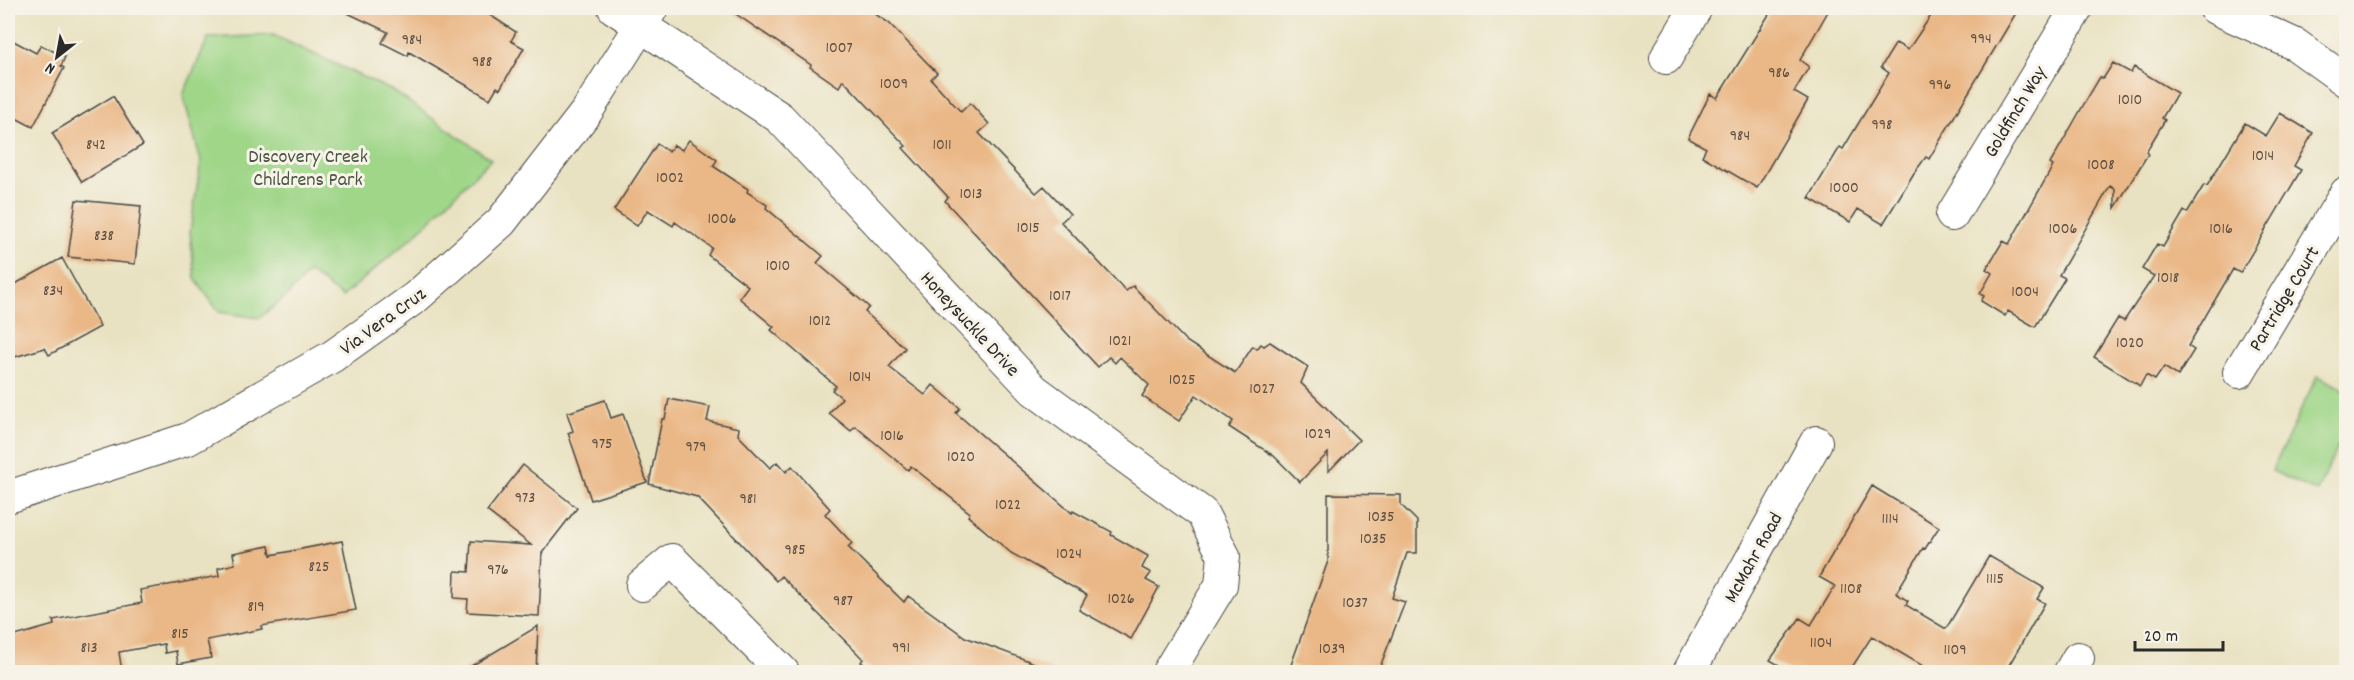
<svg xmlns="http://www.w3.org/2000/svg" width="2354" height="680" font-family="Dekko,sans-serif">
  <rect width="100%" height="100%" fill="#f7f3e8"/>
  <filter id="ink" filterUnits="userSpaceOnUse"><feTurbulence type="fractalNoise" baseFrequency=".0167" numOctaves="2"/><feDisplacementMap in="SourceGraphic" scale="12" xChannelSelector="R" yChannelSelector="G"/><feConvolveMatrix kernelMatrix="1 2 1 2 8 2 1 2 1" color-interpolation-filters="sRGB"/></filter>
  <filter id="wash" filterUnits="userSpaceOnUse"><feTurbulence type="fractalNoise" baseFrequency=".008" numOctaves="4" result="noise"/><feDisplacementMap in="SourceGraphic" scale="24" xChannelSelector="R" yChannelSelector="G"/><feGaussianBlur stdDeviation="1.35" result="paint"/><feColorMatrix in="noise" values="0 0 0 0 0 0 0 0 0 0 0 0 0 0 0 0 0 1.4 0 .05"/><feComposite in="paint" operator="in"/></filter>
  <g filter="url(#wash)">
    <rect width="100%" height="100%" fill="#e9e2c2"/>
    <!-- green -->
    <path fill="#9fd688" stroke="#65805a" stroke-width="1.5" d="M 273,35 L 393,91 L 491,159 L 415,235 L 342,297 L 309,272 L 288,295 L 259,318 L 219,312 L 195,279 L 190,232 L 201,161 L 183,95 L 208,38 Z
      M 2317,376 L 2346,390 L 2346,429 L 2317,492 L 2272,471 Z"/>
    <g id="blocks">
      <!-- building -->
      <path fill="#eab786" d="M 337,8 L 479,8 L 516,32 L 511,41 L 524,48 L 500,89 L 497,87 L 490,99 L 409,52 L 408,56 L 382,43 L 388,32 Z
        M 727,8 L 866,8 L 889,23 L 937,73 L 931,79 L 961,112 L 970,103 L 989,124 L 979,133 L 1036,193 L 1044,186 L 1070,214 L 1061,222 L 1126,291 L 1133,286 L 1186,341 L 1235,373 L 1253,346 L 1257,349 L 1261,344 L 1264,346 L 1270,342 L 1308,367 L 1301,383 L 1359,440 L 1328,472 L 1328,453 L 1300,482 L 1274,456 L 1229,427 L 1233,421 L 1196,395 L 1179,421 L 1142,396 L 1149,385 L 1120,357 L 1115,363 L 1109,357 L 1098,367 L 945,201 L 948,197 L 903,148 L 906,146 L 843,80 L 839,87 L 810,67 L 811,65 Z
        M 1773,8 L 1830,8 L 1800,60 L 1809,67 L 1794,92 L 1808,100 L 1757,188 L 1702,156 L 1706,148 L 1688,138 L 1710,94 L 1717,98 Z
        M 1936,8 L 2019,8 L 1929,159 L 1926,157 L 1914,173 L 1883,224 L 1858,209 L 1850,222 L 1809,198 L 1840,147 L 1843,149 L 1889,73 L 1881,67 L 1896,43 L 1908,50 Z
        M 8,38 L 36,53 L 41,45 L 65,57 L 61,66 L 64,68 L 33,127 L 8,114 Z
        M 2113,63 L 2131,73 L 2134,67 L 2177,93 L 2162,118 L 2165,120 L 2146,152 L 2148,154 L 2115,208 L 2115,189 L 2110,186 L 2059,275 L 2065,278 L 2035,327 L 2008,311 L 2005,316 L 1981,301 L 1984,296 L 1980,294 L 1992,273 L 1986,269 L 2003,241 L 2009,244 L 2053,166 L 2050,164 L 2084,104 L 2100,77 L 2103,79 Z
        M 113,96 L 143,145 L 82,182 L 52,133 Z
        M 2280,113 L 2313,133 L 2294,166 L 2301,170 L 2240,273 L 2233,269 L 2188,346 L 2194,350 L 2178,376 L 2164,367 L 2155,380 L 2146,375 L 2140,386 L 2094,357 L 2118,318 L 2124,321 L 2154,276 L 2142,269 L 2157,244 L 2163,247 L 2184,211 L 2187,213 L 2204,185 L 2207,186 L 2245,123 L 2266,136 Z
        M 689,140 L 717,160 L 713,166 L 748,189 L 747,192 L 767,205 L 766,208 L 823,256 L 817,263 L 869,307 L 865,312 L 905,348 L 889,367 L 925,395 L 933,385 L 960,408 L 956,413 L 1072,513 L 1073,511 L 1112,532 L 1111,535 L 1148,556 L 1142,568 L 1151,573 L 1146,580 L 1159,587 L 1131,639 L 1079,610 L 1087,595 L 1011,553 L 968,516 L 970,513 L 911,466 L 908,470 L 855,426 L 851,431 L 829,413 L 842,398 L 832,390 L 836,386 L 771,330 L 774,327 L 739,298 L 748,286 L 708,255 L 712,248 L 675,222 L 673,226 L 648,210 L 637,226 L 614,210 L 657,144 L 669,152 L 674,145 L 682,150 Z
        M 76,200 L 141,206 L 135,264 L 68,257 Z
        M 62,258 L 100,327 L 49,355 L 45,348 L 8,359 L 8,288 Z
        M 669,399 L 710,407 L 707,421 L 739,428 L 738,435 L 770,468 L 777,462 L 786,472 L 792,466 L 830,509 L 825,514 L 852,543 L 848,547 L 904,602 L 908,596 L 965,637 L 1053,670 L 1053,672 L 875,672 L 861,662 L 863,659 L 781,576 L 776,581 L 697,497 L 649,484 L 662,419 L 665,419 Z
        M 605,400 L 611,418 L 623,414 L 647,482 L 591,500 L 568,433 L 573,431 L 567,413 Z
        M 523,465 L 577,508 L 542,553 L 539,616 L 467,612 L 468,599 L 454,598 L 455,571 L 469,572 L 471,541 L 531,545 L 487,511 Z
        M 1872,486 L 1939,527 L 1925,549 L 1923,548 L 1896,593 L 1908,601 L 1906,605 L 1946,629 L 1989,556 L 2044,588 L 2037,599 L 2045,603 L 2005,672 L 1933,672 L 1872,636 L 1849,672 L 1791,672 L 1770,660 L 1800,618 L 1811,625 L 1835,586 L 1819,577 Z
        M 1328,494 L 1401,495 L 1401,505 L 1417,521 L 1417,553 L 1407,553 L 1392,598 L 1405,602 L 1378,672 L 1311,672 L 1291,665 L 1328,561 Z
        M 342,541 L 356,610 L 261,626 L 262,629 L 207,640 L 211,658 L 178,664 L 176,651 L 165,653 L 164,644 L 119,652 L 122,672 L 8,672 L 8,638 L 54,625 L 53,620 L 142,603 L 140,590 L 219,576 L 218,568 L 235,564 L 233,553 L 269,546 L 271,555 Z
        M 538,626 L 536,672 L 461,672 Z"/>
    </g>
  </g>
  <g filter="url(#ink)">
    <use href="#blocks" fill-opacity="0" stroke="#484642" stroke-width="1.5"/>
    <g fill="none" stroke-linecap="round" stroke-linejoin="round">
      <!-- minor casing -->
      <g stroke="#484642" stroke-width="34">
        <path id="minor" d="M 614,8 L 780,118 L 1034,390 L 1202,513 L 1224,556 L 1221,585 L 1168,672
          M 2215,8 L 2296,45 L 2346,81
          M 1666,58 L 1696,8
          M 1952,215 L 2077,8
          M 2239,372 L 2346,193
          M 8,497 L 188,439 L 333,356 L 416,297 L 501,222 L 587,111 L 652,8
          M 642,585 L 672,560 L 783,672
          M 1689,672 L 1816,442
          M 2070,672 L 2078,658"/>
      </g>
      <!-- minor -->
      <use href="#minor" stroke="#fff" stroke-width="32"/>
    </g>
  </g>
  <g text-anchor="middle" stroke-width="6" stroke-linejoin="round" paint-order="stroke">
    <!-- number labels -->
    <g font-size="16" fill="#5b4e42">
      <text x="1981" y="43">994</text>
      <text x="412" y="44">984</text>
      <text x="839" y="52">1007</text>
      <text x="482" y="66">988</text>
      <text x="1779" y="77">986</text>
      <text x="894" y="88">1009</text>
      <text x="1940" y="89">996</text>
      <text x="2130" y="104">1010</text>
      <text x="1882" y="129">998</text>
      <text x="1740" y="140">984</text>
      <text x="96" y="149">842</text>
      <text x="942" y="149">1011</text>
      <text x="2263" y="160">1014</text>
      <text x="2101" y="169">1008</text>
      <text x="670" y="182">1002</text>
      <text x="1844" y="192">1000</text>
      <text x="971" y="198">1013</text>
      <text x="722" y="223">1006</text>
      <text x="1028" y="232">1015</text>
      <text x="2063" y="233">1006</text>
      <text x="2221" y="233">1016</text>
      <text x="104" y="240">838</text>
      <text x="778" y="270">1010</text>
      <text x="2168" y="282">1018</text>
      <text x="53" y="295">834</text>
      <text x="2025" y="296">1004</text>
      <text x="1060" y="300">1017</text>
      <text x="820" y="325">1012</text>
      <text x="1120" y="345">1021</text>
      <text x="2130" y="347">1020</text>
      <text x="860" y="381">1014</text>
      <text x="1182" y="384">1025</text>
      <text x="1262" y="393">1027</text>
      <text x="1318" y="438">1029</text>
      <text x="892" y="440">1016</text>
      <text x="602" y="448">975</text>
      <text x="696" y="451">979</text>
      <text x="961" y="461">1020</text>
      <text x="525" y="502">973</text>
      <text x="748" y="503">981</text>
      <text x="1008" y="509">1022</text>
      <text x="1381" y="521">1035</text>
      <text x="1890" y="523">1114</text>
      <text x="1373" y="543">1035</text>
      <text x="795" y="554">985</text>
      <text x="1069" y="558">1024</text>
      <text x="319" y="571">825</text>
      <text x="498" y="574">976</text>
      <text x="1995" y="583">1115</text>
      <text x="1851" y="593">1108</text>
      <text x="1121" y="603">1026</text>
      <text x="843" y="605">987</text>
      <text x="1355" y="607">1037</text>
      <text x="256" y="611">819</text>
      <text x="180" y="638">815</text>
      <text x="1821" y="647">1104</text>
      <text x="89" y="652">813</text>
      <text x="901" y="652">991</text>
      <text x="1332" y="653">1039</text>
      <text x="1955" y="654">1109</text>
    </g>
    <!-- street labels -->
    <g font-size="20" fill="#2b2b2b" stroke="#f7f3e8">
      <text transform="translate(2014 111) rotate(-59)" y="7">Goldfinch Way</text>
      <text transform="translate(2283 298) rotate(-59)" y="7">Partridge Court</text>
      <text transform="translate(382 320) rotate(-36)" y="7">Via Vera Cruz</text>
      <text transform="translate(971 323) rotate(47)" y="7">Honeysuckle Drive</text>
      <text transform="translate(1752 557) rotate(-61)" y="7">McMahr Road</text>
    </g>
    <!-- park labels -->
    <g font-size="20" fill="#485642" stroke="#f7f3e8">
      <text x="308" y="162">Discovery Creek<tspan x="308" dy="23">Childrens Park</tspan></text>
    </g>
  </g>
  <!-- margin -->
  <rect width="2354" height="680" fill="none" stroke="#f7f3e8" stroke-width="30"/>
  <!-- north arrow -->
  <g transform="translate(57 57) rotate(211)" stroke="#f7f3e8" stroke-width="4.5" paint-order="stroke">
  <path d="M0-4.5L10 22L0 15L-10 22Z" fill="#2b2b2b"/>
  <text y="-9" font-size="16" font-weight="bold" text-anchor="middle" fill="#2b2b2b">N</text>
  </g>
  <!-- scale -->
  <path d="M2135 641v9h88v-9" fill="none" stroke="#2b2b2b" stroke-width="3"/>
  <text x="2144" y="641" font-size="18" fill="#2b2b2b" stroke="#f7f3e8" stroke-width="4.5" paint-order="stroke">20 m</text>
</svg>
